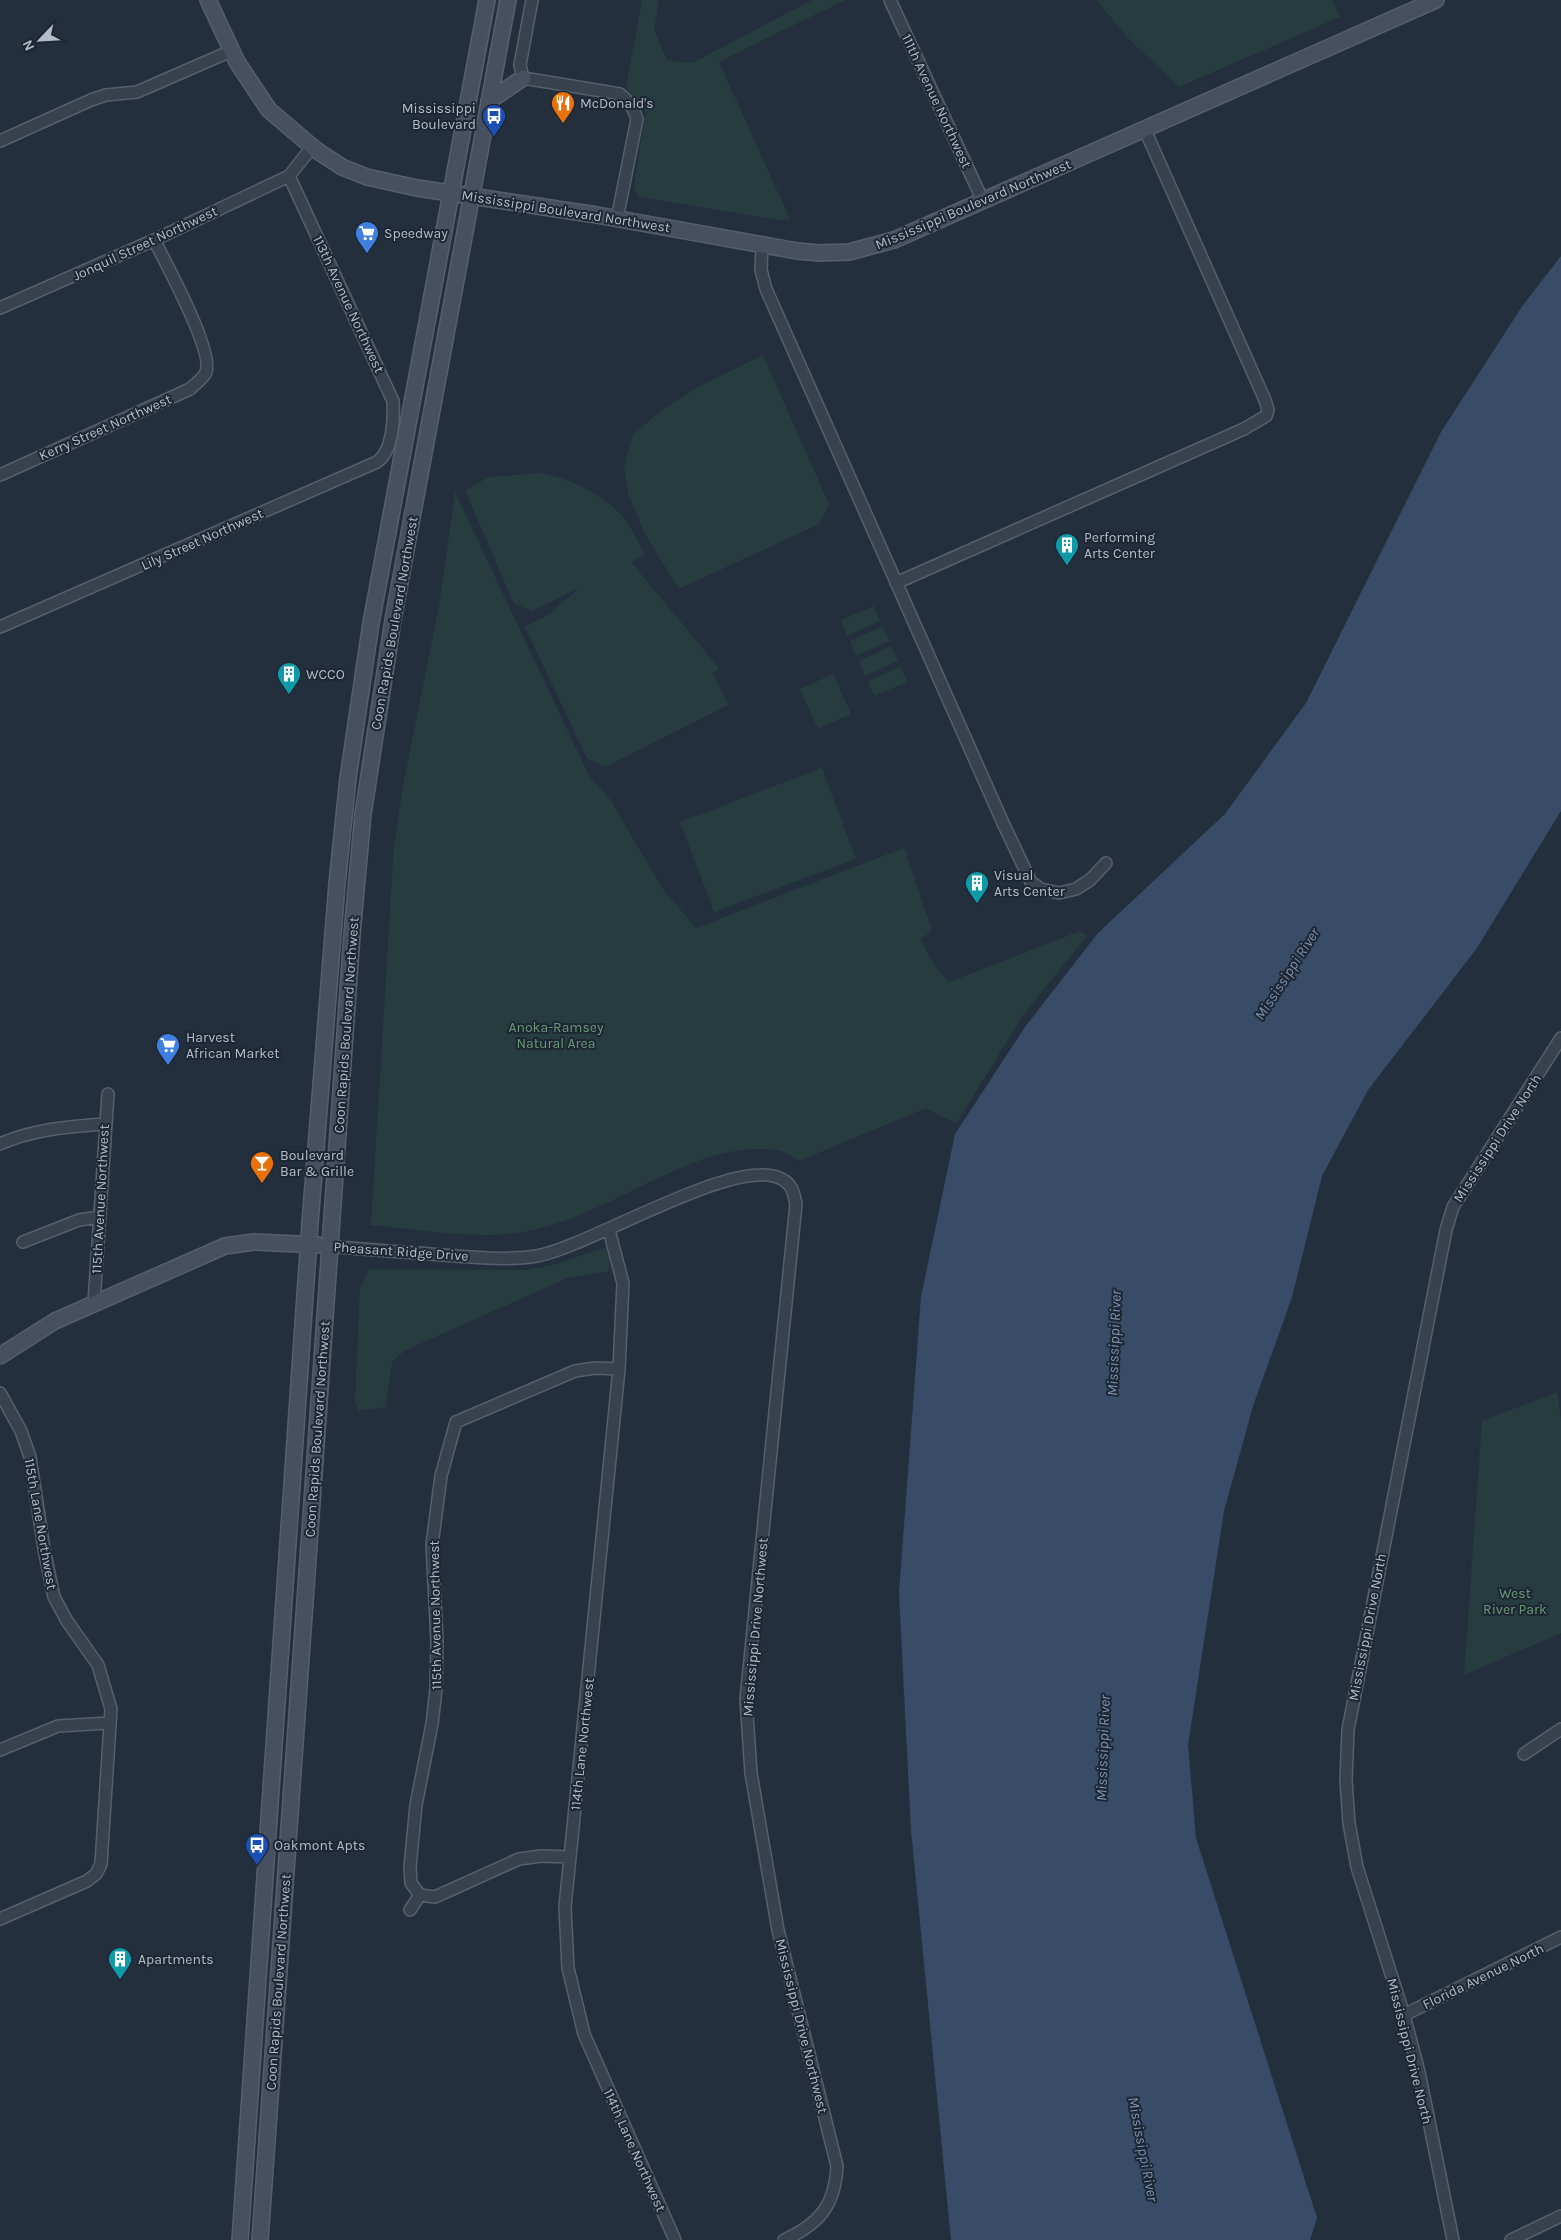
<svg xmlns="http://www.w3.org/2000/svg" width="1561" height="2240" font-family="Karla,sans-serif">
  <rect width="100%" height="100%" fill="#242f3e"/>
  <!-- green -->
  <path fill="#263c3f" d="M 642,0 L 659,0 L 654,29 L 667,60 L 692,63 L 812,0 L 845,0 L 719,62 L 790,219 L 778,220 L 639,197 L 634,188 L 645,112 L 626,87 Z
    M 1096,0 L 1332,0 L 1340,17 L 1179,87 L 1131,41 Z
    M 763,355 L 829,504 L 819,524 L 679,589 L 646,536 L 628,494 L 624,466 L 633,435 L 659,412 L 698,387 Z
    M 540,473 C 573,480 600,492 623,517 C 632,527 638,543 645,554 L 631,562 L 719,668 L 713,673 L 728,705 L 605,767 L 587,758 L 525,627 L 549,614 L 579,588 L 532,611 L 514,604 L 465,490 L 489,477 Z
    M 455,492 L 589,776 L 610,799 L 662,888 L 696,928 L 904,848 L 932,930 L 921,940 L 933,963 L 949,982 L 1080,931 L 1087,936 L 1023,1015 L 956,1124 L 926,1108 L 799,1161 C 776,1141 729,1150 701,1160 C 647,1179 598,1213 541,1228 C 488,1243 426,1230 371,1225 L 394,845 L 404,780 L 439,606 Z
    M 874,606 L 880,621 L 847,636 L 841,620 Z
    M 883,626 L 889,641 L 856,656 L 850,641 Z
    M 891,646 L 898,661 L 865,676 L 859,661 Z
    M 901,666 L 907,682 L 874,696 L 868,681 Z
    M 833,674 L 851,714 L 818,729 L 800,689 Z
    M 822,768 L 856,859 L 714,912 L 680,822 Z
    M 606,1247 L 610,1258 L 608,1272 L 570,1277 L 404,1351 L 392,1362 L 386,1407 L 358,1411 L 355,1400 L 360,1289 L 369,1269 L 526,1270 L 553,1265 Z
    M 1557,1392 L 1561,1420 L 1561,1633 L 1464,1675 L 1482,1421 Z"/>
  <!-- water -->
  <path fill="#394c67" d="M 1561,256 L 1561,811 L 1477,948 L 1368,1090 L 1322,1176 L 1292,1297 L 1253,1406 L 1224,1511 L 1188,1745 L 1196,1838 L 1317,2218 L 1310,2240 L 951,2240 L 911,1830 L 899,1593 L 921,1297 L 955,1134 L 1025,1027 L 1098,933 L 1225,814 L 1306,703 L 1441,432 L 1523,305 Z"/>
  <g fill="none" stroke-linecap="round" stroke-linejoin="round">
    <!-- street casing -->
    <g stroke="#565f6c" stroke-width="14">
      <path id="street" d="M 532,0 L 520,65 L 523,78 L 620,94 C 629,101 634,108 637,119 L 617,219
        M 890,0 L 983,201
        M 0,141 L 91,100 L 106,95 L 137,92 L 231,51
        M 762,246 L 761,270 L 766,289 L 1003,823 L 1031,882 L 1041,889 L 1059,893 L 1076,889 L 1090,880 L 1106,863
        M 0,308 L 154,240 L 289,176 L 312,147
        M 0,475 L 190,389 C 195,384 204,378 206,372 C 214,352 166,263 154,240
        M 896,583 L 1244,429 L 1266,416 L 1268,410 L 1265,400 L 1145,130
        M 0,627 L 377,462 C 393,451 394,419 393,401 L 289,176
        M 0,1144 C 33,1129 68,1127 104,1124
        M 609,1230 L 623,1283 L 619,1369 L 565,1907 L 568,1968 L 584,2034 L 675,2240
        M 23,1242 L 79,1220 L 99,1217
        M 330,1246 C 368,1250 405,1252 443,1255 C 474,1257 506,1261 537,1256 C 592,1246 743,1150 785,1181 C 793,1187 794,1195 796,1204 L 746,1699 L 751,1773 L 778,1930 L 837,2166 C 835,2206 819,2224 784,2240
        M 94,1303 L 108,1094
        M 0,1393 L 21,1431 L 30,1457 L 44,1549 L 54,1597 L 67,1621 L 98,1665 L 111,1709 L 101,1864 L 96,1874 L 87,1881 L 0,1919
        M 0,1750 L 58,1726 L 110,1723
        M 1524,1754 L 1561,1729
        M 420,1895 L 411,1883 L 410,1867 L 416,1805 L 432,1724 L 436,1689 L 437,1641 L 432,1545 L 441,1476 L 456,1422 L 575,1371 L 595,1368 L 619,1369
        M 420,1895 L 435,1897 L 519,1859 L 541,1856 L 570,1857
        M 410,1910 L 420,1895
        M 1404,2015 L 1561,1937
        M 1453,2240 L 1419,2072 L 1404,2015 L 1357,1867 L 1349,1823 L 1346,1780 L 1348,1730 L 1446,1230 L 1453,1207 L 1561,1038
        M 1511,2240 L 1561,2216"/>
    </g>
    <!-- secondary casing -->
    <g stroke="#565f6c" stroke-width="18">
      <path id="secondary" d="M 208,0 L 237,62 L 269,110 L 316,150 L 342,167 L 367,177 L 417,188 L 597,215 L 797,251 L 820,253 L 849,252 L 894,240 L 1436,0
        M 489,101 L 523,78
        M 0,1356 L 55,1321 L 225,1246 L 254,1242 L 318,1245
        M 240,2240 L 310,1223 L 337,884 L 348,778 L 371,623 L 487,0
        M 260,2240 L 352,934 L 363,814 L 393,620 L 508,0"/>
    </g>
    <!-- street -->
    <use href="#street" stroke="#38414e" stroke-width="11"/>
    <!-- secondary -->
    <use href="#secondary" stroke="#465061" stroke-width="15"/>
  </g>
  <!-- icons -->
  <defs>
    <g id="restaurant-pin" transform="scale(1.25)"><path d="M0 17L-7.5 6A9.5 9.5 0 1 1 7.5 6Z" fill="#e8710a" stroke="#1d2633"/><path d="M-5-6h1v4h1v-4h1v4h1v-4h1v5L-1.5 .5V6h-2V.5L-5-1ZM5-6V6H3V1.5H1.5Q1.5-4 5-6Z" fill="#fff"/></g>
    <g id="bus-pin" transform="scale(1.25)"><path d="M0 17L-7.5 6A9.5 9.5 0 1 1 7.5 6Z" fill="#1a4fb4" stroke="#1d2633"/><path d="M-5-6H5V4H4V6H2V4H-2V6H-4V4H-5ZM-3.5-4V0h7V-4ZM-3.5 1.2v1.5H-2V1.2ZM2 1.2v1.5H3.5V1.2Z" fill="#fff"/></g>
    <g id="supermarket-pin" transform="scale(1.25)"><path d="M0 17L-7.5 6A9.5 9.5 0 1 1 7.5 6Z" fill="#3f7fe0" stroke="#1d2633"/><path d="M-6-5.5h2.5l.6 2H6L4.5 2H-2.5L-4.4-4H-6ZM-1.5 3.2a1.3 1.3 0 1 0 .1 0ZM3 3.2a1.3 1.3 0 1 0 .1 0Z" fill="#fff"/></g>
    <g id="building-pin" transform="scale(1.25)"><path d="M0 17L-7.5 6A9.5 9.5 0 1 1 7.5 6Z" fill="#0f9aa8" stroke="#1d2633"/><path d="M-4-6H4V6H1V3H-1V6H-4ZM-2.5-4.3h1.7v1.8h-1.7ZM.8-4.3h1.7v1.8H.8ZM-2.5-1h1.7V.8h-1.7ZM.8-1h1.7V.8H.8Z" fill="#fff"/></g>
    <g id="bar-pin" transform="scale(1.25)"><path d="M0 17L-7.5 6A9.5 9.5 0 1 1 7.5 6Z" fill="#e8710a" stroke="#1d2633"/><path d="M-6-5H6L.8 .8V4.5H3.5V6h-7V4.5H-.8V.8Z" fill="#fff"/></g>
  </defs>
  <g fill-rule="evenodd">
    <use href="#restaurant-pin" x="563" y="103"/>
    <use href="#bus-pin" x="494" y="116"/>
    <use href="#supermarket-pin" x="367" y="233"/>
    <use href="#building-pin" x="1067" y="545"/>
    <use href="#building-pin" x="289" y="674"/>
    <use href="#building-pin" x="977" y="883"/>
    <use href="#supermarket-pin" x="168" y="1045"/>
    <use href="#bar-pin" x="262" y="1163"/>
    <use href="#bus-pin" x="257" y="1845"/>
    <use href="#building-pin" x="120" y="1959"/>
  </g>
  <g text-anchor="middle" stroke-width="4" stroke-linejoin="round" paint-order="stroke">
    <!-- street labels -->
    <g font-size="14" fill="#b4bcc9" stroke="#1d2633">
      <text transform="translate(937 101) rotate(65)" y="5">111th Avenue Northwest</text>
      <text transform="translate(973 204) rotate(-23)" y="5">Mississippi Boulevard Northwest</text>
      <text transform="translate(566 211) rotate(9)" y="5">Mississippi Boulevard Northwest</text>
      <text transform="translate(145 243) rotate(-25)" y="5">Jonquil Street Northwest</text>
      <text transform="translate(349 304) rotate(65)" y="5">113th Avenue Northwest</text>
      <text transform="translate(105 427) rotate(-24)" y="5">Kerry Street Northwest</text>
      <text transform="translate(202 539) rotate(-24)" y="5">Lily Street Northwest</text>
      <text transform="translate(394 623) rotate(-80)" y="5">Coon Rapids Boulevard Northwest</text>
      <text transform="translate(346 1025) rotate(-86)" y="5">Coon Rapids Boulevard Northwest</text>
      <text transform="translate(1497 1138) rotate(-57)" y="5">Mississippi Drive North</text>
      <text transform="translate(100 1199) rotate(-87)" y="5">115th Avenue Northwest</text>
      <text transform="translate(401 1251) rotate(4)" y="5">Pheasant Ridge Drive</text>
      <text transform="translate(317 1429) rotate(-86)" y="5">Coon Rapids Boulevard Northwest</text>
      <text transform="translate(41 1524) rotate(80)" y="5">115th Lane Northwest</text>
      <text transform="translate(435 1615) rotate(-91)" y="5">115th Avenue Northwest</text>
      <text transform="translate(755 1627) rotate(-85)" y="5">Mississippi Drive Northwest</text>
      <text transform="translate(1367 1627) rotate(-79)" y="5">Mississippi Drive North</text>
      <text transform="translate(582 1744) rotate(-84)" y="5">114th Lane Northwest</text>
      <text transform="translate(1483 1976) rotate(-26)" y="5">Florida Avenue North</text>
      <text transform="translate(278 1982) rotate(-86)" y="5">Coon Rapids Boulevard Northwest</text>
      <text transform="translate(802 2026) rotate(76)" y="5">Mississippi Drive Northwest</text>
      <text transform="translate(1410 2051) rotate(76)" y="5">Mississippi Drive North</text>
      <text transform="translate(635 2150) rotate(66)" y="5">114th Lane Northwest</text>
    </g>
    <!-- poi labels -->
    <g font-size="14" fill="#b4bcc9" stroke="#1d2633" text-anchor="start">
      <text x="580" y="108">McDonald's</text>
      <text x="476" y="113" text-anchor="end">Mississippi<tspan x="476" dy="16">Boulevard</tspan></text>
      <text x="384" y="238">Speedway</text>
      <text x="1084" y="542">Performing<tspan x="1084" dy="16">Arts Center</tspan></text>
      <text x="306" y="679">WCCO</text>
      <text x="994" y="880">Visual<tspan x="994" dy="16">Arts Center</tspan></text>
      <text x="186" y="1042">Harvest<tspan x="186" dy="16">African Market</tspan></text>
      <text x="280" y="1160">Boulevard<tspan x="280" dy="16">Bar &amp; Grille</tspan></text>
      <text x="274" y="1850">Oakmont Apts</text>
      <text x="138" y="1964">Apartments</text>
    </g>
    <!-- park labels -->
    <g font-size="14" fill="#6b9a76" stroke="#1d2633">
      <text x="556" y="1032">Anoka-Ramsey<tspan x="556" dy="16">Natural Area</tspan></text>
      <text x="1515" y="1598">West<tspan x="1515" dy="16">River Park</tspan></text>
    </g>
    <!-- water labels -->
    <g font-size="15" font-style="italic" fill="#7c92b1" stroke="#1d2633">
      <text transform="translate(1287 974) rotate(-57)" y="5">Mississippi River</text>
      <text transform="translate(1114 1343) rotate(-88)" y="5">Mississippi River</text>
      <text transform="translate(1103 1748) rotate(-88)" y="5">Mississippi River</text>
      <text transform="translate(1143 2149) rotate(79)" y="5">Mississippi River</text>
    </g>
  </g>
  <!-- north arrow -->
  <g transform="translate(40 40) rotate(245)" stroke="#1d2633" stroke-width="4" paint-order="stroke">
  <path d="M0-4L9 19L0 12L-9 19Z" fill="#b4bcc9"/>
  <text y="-8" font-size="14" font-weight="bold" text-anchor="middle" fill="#b4bcc9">N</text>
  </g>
</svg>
